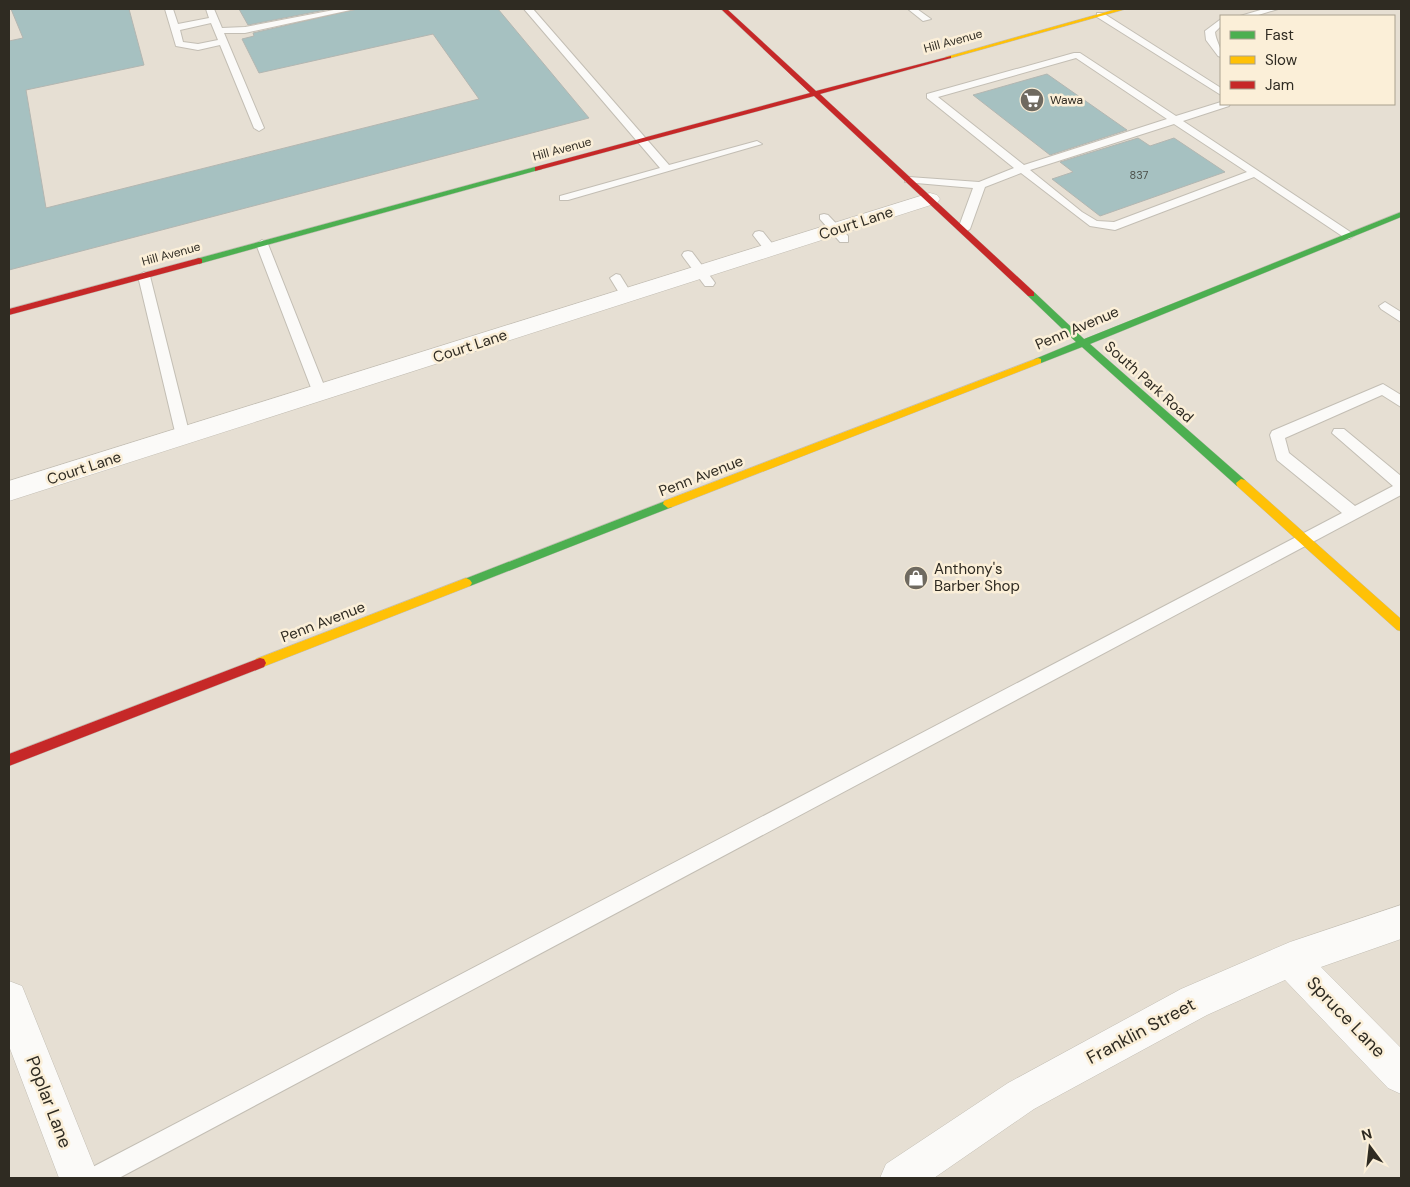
<svg xmlns="http://www.w3.org/2000/svg" width="1410" height="1187" font-family="'DM Sans',sans-serif">
  <rect width="100%" height="100%" fill="#e6dfd3"/>
  <!-- building -->
  <path fill="#a6c1c1" stroke="#b3b6b1" d="M 11,9 L 129,9 L 144,65 L 26,90 L 46,208 L 479,99 L 433,34 L 259,73 L 242,39 L 254,36 L 253,33 L 357,9 L 498,9 L 589,118 L 9,270 L 9,41 L 23,38 Z
    M 239,9 L 330,9 L 248,25 Z
    M 1047,74 L 1127,130 L 1050,155 L 973,95 Z
    M 1138,138 L 1150,146 L 1174,138 L 1225,172 L 1100,216 L 1052,179 L 1073,172 L 1060,162 Z"/>
  <g fill="none" stroke-linecap="round" stroke-linejoin="round">
    <!-- lane casing -->
    <g stroke="#c3beb4" stroke-width="2">
      <path id="lane" d="M 165,9 L 173,9 L 178,24 L 209,18 L 206,9 L 214,9 L 222,28 L 245,27 L 339,9 L 355,9 L 245,33 L 224,33 L 264,128 L 259,131 L 254,128 L 220,45 L 198,50 L 176,46 ZM 211,23 L 218,40 L 198,44 L 183,42 L 180,30 Z
        M 524,9 L 533,9 L 669,165 L 757,141 L 762,144 L 568,200 L 560,200 L 560,196 L 660,168 Z
        M 908,9 L 917,9 L 931,19 L 923,21 Z
        M 1264,9 L 1278,9 L 1255,16 L 1240,16 Z
        M 1097,13 L 1103,13 L 1221,88 L 1221,95 L 1097,17 Z
        M 1221,19 L 1221,26 L 1215,32 C 1216,42 1222,47 1221,57 L 1218,56 L 1206,40 L 1205,31 Z
        M 1074,53 L 1080,53 L 1176,116 L 1221,102 L 1221,104 L 1230,104 L 1229,106 L 1183,121 L 1355,235 L 1349,239 L 1345,238 L 1254,177 L 1115,230 L 1090,226 L 1021,173 L 985,187 L 970,229 L 964,233 L 958,229 L 973,188 L 905,182 L 905,178 L 909,177 L 979,182 L 1014,168 L 927,98 L 927,94 ZM 1076,58 L 1167,119 L 1024,165 L 938,97 ZM 1174,124 L 1247,172 L 1114,222 L 1097,221 L 1082,212 L 1030,170 Z
        M 824,214 L 828,215 L 848,236 L 848,242 L 840,242 L 820,219 L 820,215 Z
        M 759,231 L 763,232 L 775,247 L 777,250 L 775,253 L 767,253 L 753,235 L 755,232 Z
        M 262,240 L 268,244 L 327,393 L 325,396 L 320,398 L 313,393 L 256,244 Z
        M 688,251 L 692,252 L 713,280 L 715,283 L 713,286 L 705,286 L 684,258 L 682,255 L 684,252 Z
        M 144,272 L 150,276 L 190,436 L 188,440 L 178,440 L 176,436 L 138,276 Z
        M 616,274 L 620,275 L 633,296 L 631,299 L 623,299 L 621,296 L 610,278 Z
        M 1385,302 L 1401,312 L 1401,322 L 1381,309 L 1379,306 Z
        M 1383,384 L 1401,395 L 1401,407 L 1382,395 L 1285,438 L 1289,453 L 1355,506 L 1393,486 L 1332,433 L 1334,429 L 1344,429 L 1401,476 L 1401,495 L 119,1178 L 83,1178 L 87,1170 L 1342,513 L 1277,460 L 1270,435 L 1272,431 Z"/>
    </g>
    <!-- street casing -->
    <g stroke="#c3beb4" stroke-width="1">
      <path id="street" d="M 930,193 L 937,195 L 940,199 L 937,203 L 9,501 L 9,481 Z
        M 1401,905 L 1401,939 L 1321,967 L 1401,1048 L 1401,1094 L 1388,1088 L 1285,980 L 1207,1015 L 1034,1109 L 934,1178 L 880,1178 L 886,1164 L 1008,1083 L 1181,989 L 1290,942 Z
        M 9,981 L 22,986 L 99,1178 L 59,1178 L 9,1046 Z"/>
    </g>
    <!-- fast casing -->
    <g stroke="#c3beb4" stroke-width="1">
      <path id="fast" d="M 535,167 L 542,169 L 202,263 L 199,264 L 195,261 L 196,259 Z
        M 1401,212 L 1401,217 L 1090,344 L 1245,480 L 1246,483 L 1245,486 L 1237,486 L 1082,347 L 1041,363 L 1035,363 L 1033,361 L 1035,359 L 1076,342 L 1028,296 L 1028,292 L 1034,292 L 1084,339 Z
        M 668,500 L 673,504 L 672,507 L 470,586 L 462,586 L 460,583 L 462,580 Z"/>
    </g>
    <!-- slow casing -->
    <g stroke="#c3beb4" stroke-width="1">
      <path id="slow" d="M 1117,9 L 1126,9 L 951,58 L 946,57 Z
        M 1038,358 L 1041,359 L 1041,363 L 672,507 L 668,508 L 663,504 L 664,501 Z
        M 1241,479 L 1245,480 L 1401,619 L 1401,631 L 1397,630 L 1237,486 L 1236,483 Z
        M 466,578 L 470,580 L 472,583 L 470,586 L 260,668 L 256,667 L 254,663 L 256,659 Z"/>
    </g>
    <!-- jam casing -->
    <g stroke="#c3beb4" stroke-width="1">
      <path id="jam" d="M 721,9 L 727,9 L 816,91 L 951,56 L 951,58 L 820,94 L 1034,292 L 1034,296 L 1028,296 L 814,96 L 535,171 L 535,167 L 810,93 Z
        M 199,258 L 202,259 L 202,263 L 9,315 L 9,309 Z
        M 260,658 L 264,659 L 266,663 L 264,667 L 9,766 L 9,754 Z"/>
    </g>
    <!-- lane -->
    <use href="#lane" fill="#fbfaf8" fill-rule="evenodd"/>
    <!-- street -->
    <use href="#street" fill="#fbfaf8" fill-rule="evenodd"/>
    <!-- fast -->
    <use href="#fast" fill="#4caf50" fill-rule="evenodd"/>
    <!-- slow -->
    <use href="#slow" fill="#ffc107" fill-rule="evenodd"/>
    <!-- jam -->
    <use href="#jam" fill="#c62828" fill-rule="evenodd"/>
  </g>
  <!-- icons -->
  <defs>
    <g id="supermarket-disc" transform="scale(1.25)"><circle r="9.5" fill="#6f6a60" stroke="#fbefd8"/><path d="M-6-5.5h2.5l.6 2H6L4.5 2H-2.5L-4.4-4H-6ZM-1.5 3.2a1.3 1.3 0 1 0 .1 0ZM3 3.2a1.3 1.3 0 1 0 .1 0Z" fill="#fff"/></g>
    <g id="shop-disc" transform="scale(1.25)"><circle r="9.5" fill="#6f6a60" stroke="#fbefd8"/><path d="M-5-2.5h2.3a2.7 3.5 0 0 1 5.4 0H5L5.5 6h-11ZM-1.5-2.5h3a1.5 2.3 0 0 0-3 0Z" fill="#fff"/></g>
  </defs>
  <g fill-rule="evenodd">
    <use href="#supermarket-disc" x="1032" y="100"/>
    <use href="#shop-disc" x="916" y="578"/>
  </g>
  <g text-anchor="middle" stroke-width="5" stroke-linejoin="round" paint-order="stroke">
    <!-- far-number labels -->
    <g font-size="11" fill="#4d504a">
      <text x="1139" y="179">837</text>
    </g>
    <!-- far-street labels -->
    <g font-size="12" fill="#2f2b22" stroke="#fbefd8">
      <text transform="translate(953 41) rotate(-15)" y="4">Hill Avenue</text>
      <text transform="translate(562 149) rotate(-15)" y="4">Hill Avenue</text>
      <text transform="translate(171 254) rotate(-15)" y="4">Hill Avenue</text>
    </g>
    <!-- far-poi labels -->
    <g font-size="12" fill="#2f2b22" stroke="#fbefd8" text-anchor="start">
      <text x="1050" y="104">Wawa</text>
    </g>
    <!-- street labels -->
    <g font-size="15" fill="#2f2b22" stroke="#fbefd8">
      <text transform="translate(856 223) rotate(-18)" y="5">Court Lane</text>
      <text transform="translate(1077 328) rotate(-23)" y="5">Penn Avenue</text>
      <text transform="translate(470 346) rotate(-18)" y="5">Court Lane</text>
      <text transform="translate(1149 382) rotate(42)" y="5">South Park Road</text>
      <text transform="translate(84 468) rotate(-18)" y="5">Court Lane</text>
      <text transform="translate(701 476) rotate(-21)" y="5">Penn Avenue</text>
      <text transform="translate(323 622) rotate(-21)" y="5">Penn Avenue</text>
    </g>
    <!-- poi labels -->
    <g font-size="15" fill="#2f2b22" stroke="#fbefd8" text-anchor="start">
      <text x="934" y="574">Anthony's<tspan x="934" dy="17">Barber Shop</tspan></text>
    </g>
    <!-- near-street labels -->
    <g font-size="18" fill="#2f2b22" stroke="#fbefd8">
      <text transform="translate(1346 1017) rotate(46)" y="6">Spruce Lane</text>
      <text transform="translate(1141 1031) rotate(-28)" y="6">Franklin Street</text>
      <text transform="translate(49 1102) rotate(69)" y="6">Poplar Lane</text>
    </g>
  </g>
  <!-- border -->
  <rect width="1410" height="1187" fill="none" stroke="#2f2b22" stroke-width="20"/>
  <!-- legend -->
  <rect x="1220" y="15" width="175" height="90" fill="#fbefd8" stroke="#a9a18f"/>
  <rect x="1230" y="31" width="25" height="8" fill="#4caf50" stroke="#a9a18f"/>
  <text x="1265" y="40" font-size="15" fill="#2f2b22">Fast</text>
  <rect x="1230" y="56" width="25" height="8" fill="#ffc107" stroke="#a9a18f"/>
  <text x="1265" y="65" font-size="15" fill="#2f2b22">Slow</text>
  <rect x="1230" y="81" width="25" height="8" fill="#c62828" stroke="#a9a18f"/>
  <text x="1265" y="90" font-size="15" fill="#2f2b22">Jam</text>
  <!-- north arrow -->
  <g transform="translate(1370 1147) rotate(345)" stroke="#fbefd8" stroke-width="4" paint-order="stroke">
  <path d="M0-4L9 19L0 12L-9 19Z" fill="#2f2b22"/>
  <text y="-8" font-size="14" font-weight="bold" text-anchor="middle" fill="#2f2b22">N</text>
  </g>
</svg>
